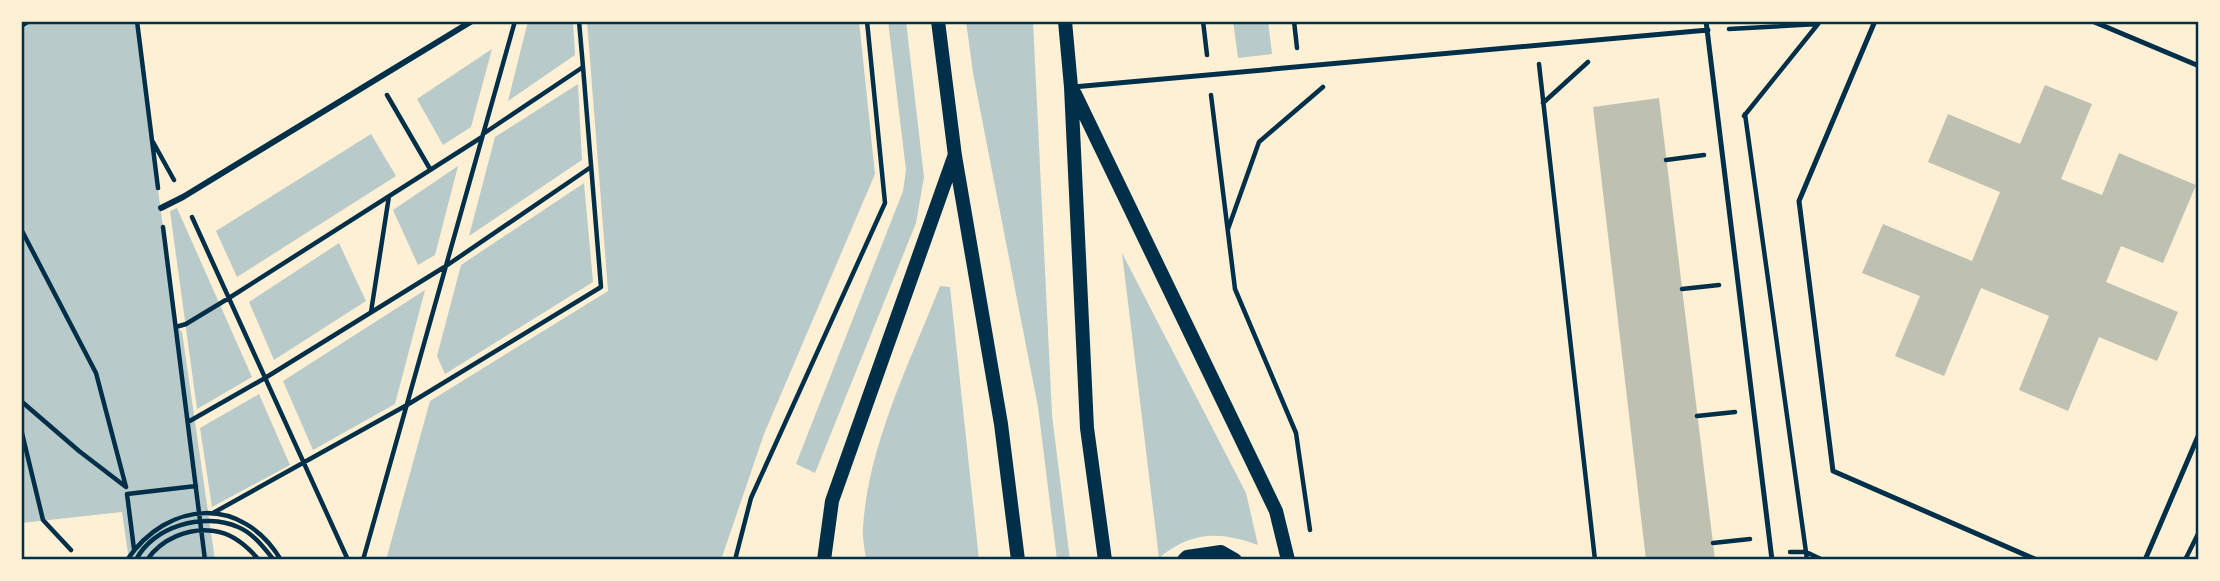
<svg xmlns="http://www.w3.org/2000/svg" width="2220" height="581" font-family="Helvetica,sans-serif">
  <rect width="100%" height="100%" fill="#fdf0d5"/>
  <!-- green -->
  <path fill="#b9caca" d="M 21,21 L 136,21 L 176,327 L 182,332 L 215,560 L 129,560 L 122,512 L 21,523 Z
    M 532,21 L 573,21 L 575,55 L 508,101 L 527,25 Z
    M 587,21 L 859,21 L 875,174 L 764,434 L 721,560 L 386,560 L 430,401 L 608,291 Z
    M 888,21 L 906,21 L 924,177 L 916,223 L 815,473 L 796,464 L 903,191 L 906,170 Z
    M 966,21 L 1033,21 L 1052,415 L 1070,560 L 1057,560 L 1038,407 L 973,73 Z
    M 1233,21 L 1268,21 L 1272,54 L 1238,58 Z
    M 492,49 L 471,127 L 443,145 L 417,99 Z
    M 578,84 L 582,160 L 469,236 L 495,137 Z
    M 371,134 L 396,176 L 237,277 L 216,231 Z
    M 458,166 L 435,255 L 418,265 L 393,210 Z
    M 584,183 L 593,282 L 445,374 L 437,356 L 461,265 Z
    M 177,208 L 252,377 L 197,409 L 170,211 Z
    M 339,243 L 366,301 L 274,360 L 249,302 Z
    M 1122,253 L 1246,493 L 1258,545 C 1220,531 1191,531 1159,558 Z
    M 940,286 L 950,287 L 979,560 L 918,558 L 910,560 L 866,560 C 865,549 862,538 863,528 C 868,445 910,362 940,286 Z
    M 425,290 L 395,404 L 313,450 L 283,381 Z
    M 259,394 L 290,465 L 212,507 L 200,428 Z"/>
  <!-- building -->
  <path fill="#bec0b2" d="M 2045,85 L 2092,104 L 2061,179 L 2102,195 L 2119,153 L 2196,185 L 2163,263 L 2121,246 L 2106,282 L 2178,312 L 2157,361 L 2099,337 L 2068,411 L 2019,390 L 2049,316 L 1981,288 L 1944,376 L 1895,356 L 1920,296 L 1862,273 L 1883,224 L 1972,261 L 2000,192 L 1928,162 L 1948,114 L 2020,144 Z
    M 1659,98 L 1715,560 L 1646,560 L 1593,107 Z"/>
  <g fill="none" stroke-linecap="round" stroke-linejoin="round">
    <!-- path -->
    <path stroke="#003049" stroke-width="4.5" d="M 137,21 L 158,188
      M 579,21 L 583,67
      M 1203,21 L 1207,55
      M 1294,21 L 1297,48
      M 21,26 L 29,21
      M 1729,29 L 1818,24 L 1820,21
      M 1539,64 L 1595,560
      M 387,95 L 430,169
      M 1211,95 L 1235,289 L 1296,433 L 1310,530
      M 1543,103 L 1588,62
      M 1745,114 L 1806,552 L 1823,560
      M 1744,116 L 1818,24
      M 153,142 L 174,180
      M 1666,160 L 1704,155
      M 192,217 L 348,560
      M 163,227 L 205,560
      M 21,229 L 96,373 L 126,487
      M 1228,229 L 1259,142 L 1323,87
      M 1682,289 L 1719,285
      M 371,312 L 389,196
      M 176,327 L 186,324 L 229,298 L 482,137
      M 21,401 L 79,451 L 126,487
      M 1697,416 L 1735,412
      M 188,422 L 265,378 L 446,266 L 591,167
      M 21,429 L 43,520 L 71,550
      M 213,513 L 407,405 L 601,287 L 583,67 L 483,134
      M 1713,543 L 1750,539
      M 134,549 L 127,494 L 196,486
      M 1790,552 L 1806,552 L 1807,560
      M 127,560 C 168,500 242,495 281,560
      M 136,560 C 153,526 204,512 238,527 C 253,533 264,548 274,560
      M 147,560 C 161,539 189,527 214,531 C 232,533 248,547 259,560
      M 363,560 L 515,21
      M 735,560 L 751,498 L 885,203 L 867,21
      M 2185,560 L 2199,532"/>
    <!-- service -->
    <path stroke="#003049" stroke-width="5" d="M 1706,21 L 1772,560
      M 1875,21 L 1799,201 L 1833,471 L 2037,560
      M 2092,21 L 2199,66
      M 1073,87 L 1708,30
      M 2145,560 L 2199,434"/>
    <!-- pedestrian -->
    <path stroke="#003049" stroke-width="6" d="M 161,208 L 183,197 L 472,21"/>
    <!-- secondary -->
    <path stroke="#003049" stroke-width="14" d="M 938,21 L 955,156 L 1001,424 L 1018,560
      M 1065,21 L 1071,87 L 1087,428 L 1105,560
      M 1075,94 L 1276,511 L 1288,560
      M 824,560 L 832,501 L 954,157
      M 1184,560 L 1187,557 L 1221,552 L 1235,560"/>
  </g>
  <!-- border -->
  <rect width="2220" height="581" fill="none" stroke="#fdf0d5" stroke-width="46"/>
  <rect x="23" y="23" width="2174" height="535" fill="none" stroke="#003049" stroke-width="2.5"/>
</svg>
